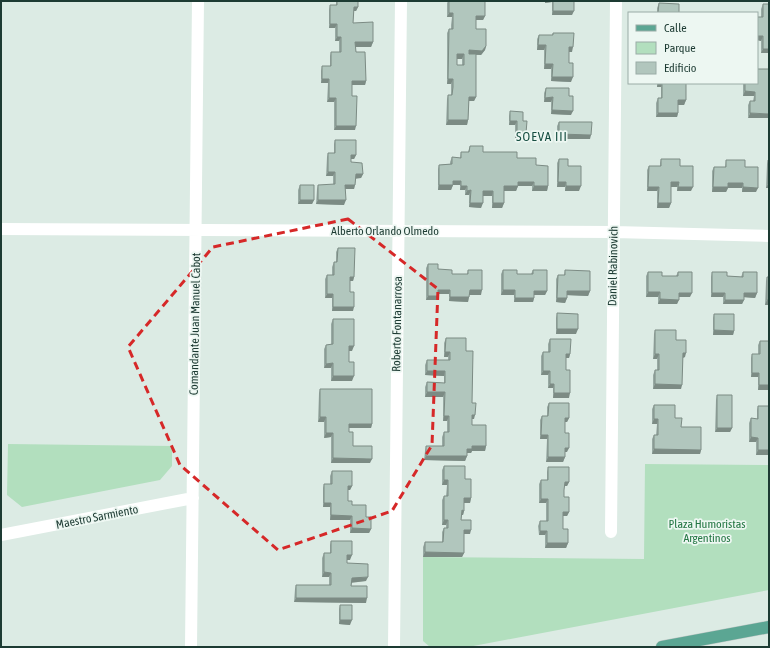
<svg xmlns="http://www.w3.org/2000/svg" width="770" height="648" font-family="'Asap Condensed',sans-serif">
  <rect width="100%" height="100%" fill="#dcebe4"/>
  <!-- green -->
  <path fill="#b2dfbe" d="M 8,444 L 172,446 L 172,466 L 160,480 L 22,507 L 7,495 Z
    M 645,464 L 769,465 L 769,590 L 468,647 L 430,647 L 423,641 L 423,557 L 644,559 Z"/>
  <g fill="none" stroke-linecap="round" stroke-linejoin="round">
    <!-- major casing -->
    <g stroke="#c0c8c6" stroke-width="13">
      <path id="major" d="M 662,647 L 769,627"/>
    </g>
    <!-- minor -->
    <path stroke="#fff" stroke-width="12" d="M 1,229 L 614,232 L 769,236
      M 611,532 L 616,1
      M 1,535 L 193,498
      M 191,647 L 198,1
      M 394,647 L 401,1"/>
    <!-- major -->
    <use href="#major" stroke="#5ba693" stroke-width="12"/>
  </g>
  <!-- wall -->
  <path fill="#98aaa3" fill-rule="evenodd" d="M 336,1 L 358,1 L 358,7 L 356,11 L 354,11 L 353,23 L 373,42 L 371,47 L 355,47 L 356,52 L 366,81 L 365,85 L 352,85 L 352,96 L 355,130 L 334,130 L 334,102 L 327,102 L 328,83 L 321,83 L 321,71 L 322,66 L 330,66 L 330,56 L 331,52 L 339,52 L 339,41 L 335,41 L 335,28 L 329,28 L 329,10 L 330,5 L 336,5 Z
    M 448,1 L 485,1 L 485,16 L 483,20 L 476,20 L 476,29 L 486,46 L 485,50 L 481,55 L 476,55 L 476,97 L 474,101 L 469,101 L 468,120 L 467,125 L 446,125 L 447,99 L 448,95 L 451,95 L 451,84 L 447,84 L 447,33 L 449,29 L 451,29 L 451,25 L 452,17 L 447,17 L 447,3 ZM 457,59 L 462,59 L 462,65 L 457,65 Z
    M 545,1 L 574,1 L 572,15 L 552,15 L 552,2 L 545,3 Z
    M 659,3 L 679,13 L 657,13 L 657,8 Z
    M 763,4 L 769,53 L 761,53 L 761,41 L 757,40 L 757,17 L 761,17 L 761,9 Z
    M 553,33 L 572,52 L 569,52 L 569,63 L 571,82 L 551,81 L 551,69 L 544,69 L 544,50 L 537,50 L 537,39 L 539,35 L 552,35 Z
    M 769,69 L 748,118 L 748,105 L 750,101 L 753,101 L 754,96 L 743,96 L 743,83 L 757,83 Z
    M 657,83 L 686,83 L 686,100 L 684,105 L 678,105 L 678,113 L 677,117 L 656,117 L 656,103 L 658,98 L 661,98 L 661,87 L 657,87 Z
    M 546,88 L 569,96 L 571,115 L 551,114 L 551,102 L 544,102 L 544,93 Z
    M 510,111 L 523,121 L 525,138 L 515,138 L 515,125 L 509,125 L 509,116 Z
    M 559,122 L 590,139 L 557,139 L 557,126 Z
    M 335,140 L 356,155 L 354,159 L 351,159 L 351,162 L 363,174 L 361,178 L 356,178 L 354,189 L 345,189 L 344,205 L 316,204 L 317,189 L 318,185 L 333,185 L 333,176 L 326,176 L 327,157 L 328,153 L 334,153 L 334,144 Z
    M 470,146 L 483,152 L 517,158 L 536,165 L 548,186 L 547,191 L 532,191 L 532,186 L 518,186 L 516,191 L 504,191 L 504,203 L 502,208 L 492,208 L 492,196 L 483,196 L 481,208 L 469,207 L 469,195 L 465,195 L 465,190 L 460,190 L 460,185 L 453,185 L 451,190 L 438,190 L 438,169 L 439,165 L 450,164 L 450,162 L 452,157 L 460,158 L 461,152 L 468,152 Z
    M 559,159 L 568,166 L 579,191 L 565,191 L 565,187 L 557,187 L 557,163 Z
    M 661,159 L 680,166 L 691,191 L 677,191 L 677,187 L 671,187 L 671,203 L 669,208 L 657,208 L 657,191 L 647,191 L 647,170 L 649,166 L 660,166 L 660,163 Z
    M 726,160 L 745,167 L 756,192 L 742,192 L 742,188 L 728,188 L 726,192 L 712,192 L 712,171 L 714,167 L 725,167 Z
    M 768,160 L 769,160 L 769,188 L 766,188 L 767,164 Z
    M 300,185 L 314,200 L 312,204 L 298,204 L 298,190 Z
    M 338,248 L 354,277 L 353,281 L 350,281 L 350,292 L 353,311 L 332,311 L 332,298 L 325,298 L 325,279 L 327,275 L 332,275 L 332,267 L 334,262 L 336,262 L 336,252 Z
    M 428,264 L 438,269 L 452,274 L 467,274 L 468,270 L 481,295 L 469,295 L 468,302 L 449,301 L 449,294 L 438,294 L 436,300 L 426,300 L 426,268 Z
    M 503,270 L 517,274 L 531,274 L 533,270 L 547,291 L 545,295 L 534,295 L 534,298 L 533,302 L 514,302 L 514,295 L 501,295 L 501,274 Z
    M 565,270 L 590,291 L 588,296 L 567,295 L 567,298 L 565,303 L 556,302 L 556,279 L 558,275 L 564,275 Z
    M 648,272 L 662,276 L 676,276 L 678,272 L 690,297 L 679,297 L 677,304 L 658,304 L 658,297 L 646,297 L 646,276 Z
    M 712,272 L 727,276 L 741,277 L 743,272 L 757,293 L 755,298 L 744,297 L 744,300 L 742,304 L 723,304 L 723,297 L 711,297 L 711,277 Z
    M 767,277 L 769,277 L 769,305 L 765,305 L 766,281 Z
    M 557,313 L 576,334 L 556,334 L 556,318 Z
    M 714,314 L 734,331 L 733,335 L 713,335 L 713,318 Z
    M 333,319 L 352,351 L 349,351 L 349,362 L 352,381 L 331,381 L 331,368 L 324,368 L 324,349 L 326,345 L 331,344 L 331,324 Z
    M 655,330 L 676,340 L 685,357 L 683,358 L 681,389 L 653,389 L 653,375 L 655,370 L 657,370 L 657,359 L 653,359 L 654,334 Z
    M 446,338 L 466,351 L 474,419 L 472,419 L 472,425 L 486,446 L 485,451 L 472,451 L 471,453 L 467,453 L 467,456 L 465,461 L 424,460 L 425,451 L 426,446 L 442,446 L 442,437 L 444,432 L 447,432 L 447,421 L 443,421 L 443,397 L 425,397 L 425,387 L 427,382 L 444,383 L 444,376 L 425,375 L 425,365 L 427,360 L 448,360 L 448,357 L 444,357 L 444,343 Z
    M 550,339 L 570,354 L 569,358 L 566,358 L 566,370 L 569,398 L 553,398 L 553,388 L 548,388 L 548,375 L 541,375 L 541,356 L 543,352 L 548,352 L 548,344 Z
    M 760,341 L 769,390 L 758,390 L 758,377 L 751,377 L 751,358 L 752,354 L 758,354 L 758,345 Z
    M 320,389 L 372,424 L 371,428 L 349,428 L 349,432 L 353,446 L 370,463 L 331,463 L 331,437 L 324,438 L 324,422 L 318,422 L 319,393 Z
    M 717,395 L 732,428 L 730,432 L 715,432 L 716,400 Z
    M 549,403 L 569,418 L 567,422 L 565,422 L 565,433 L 567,452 L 565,452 L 565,457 L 563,462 L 546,462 L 547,439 L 540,439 L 540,420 L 542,416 L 547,416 L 547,407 Z
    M 654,405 L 675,418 L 681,427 L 701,450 L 700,454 L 652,454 L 652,439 L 654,435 L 656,435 L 657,424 L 652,424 L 652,409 Z
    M 758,406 L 769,455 L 756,455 L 756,442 L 749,442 L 749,423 L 751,418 L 757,419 L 757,410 Z
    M 444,466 L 465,479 L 471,498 L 470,503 L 464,503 L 464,511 L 463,515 L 462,515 L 461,520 L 470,534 L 464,534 L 464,553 L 462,557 L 423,557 L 423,547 L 425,542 L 442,542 L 442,532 L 444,528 L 446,528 L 446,525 L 442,525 L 442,500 L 444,496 L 446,496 L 447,485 L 442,485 L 442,470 Z
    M 548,467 L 569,482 L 567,486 L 564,486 L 564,497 L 569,512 L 567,516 L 563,516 L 563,529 L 568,543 L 566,548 L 545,548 L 545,535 L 539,535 L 538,526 L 540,521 L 546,521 L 546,503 L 539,503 L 539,484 L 541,480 L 547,480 L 547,472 Z
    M 332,471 L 352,486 L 350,490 L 348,490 L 348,501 L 366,517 L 371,529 L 369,533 L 350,533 L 350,520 L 330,520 L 330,507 L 323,507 L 323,488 L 324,484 L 330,484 L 330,476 Z
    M 331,541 L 350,560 L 347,560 L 347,563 L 366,581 L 352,582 L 351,586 L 366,603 L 294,602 L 295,589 L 296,585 L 329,585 L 329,577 L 322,577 L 322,558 L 324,553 L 330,553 L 330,545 Z
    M 340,605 L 350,625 L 339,624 L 339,609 Z"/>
  <!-- shaded-wall -->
  <path fill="#7c8b84" d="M 545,1 L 552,1 L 552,2 L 545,3 Z
    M 354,7 L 358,7 L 356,11 L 352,11 Z
    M 553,11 L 574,11 L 572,15 L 552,15 Z
    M 449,13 L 453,13 L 452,17 L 447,17 Z
    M 476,16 L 485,16 L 483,20 L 475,20 Z
    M 330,24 L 337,24 L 335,28 L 329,28 Z
    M 757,36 L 763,36 L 761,41 L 757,40 Z
    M 337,37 L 341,37 L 339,41 L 335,41 Z
    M 355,42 L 373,42 L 371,47 L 354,47 Z
    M 538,45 L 546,45 L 544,50 L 537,50 Z
    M 486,46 L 485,50 L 481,55 L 468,54 L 469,50 Z
    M 569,47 L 573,47 L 572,52 L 567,52 Z
    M 763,49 L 769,49 L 769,53 L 761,53 Z
    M 457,54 L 464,54 L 462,59 L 456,59 Z
    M 545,64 L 553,64 L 551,69 L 544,69 Z
    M 552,77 L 573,77 L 571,82 L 551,81 Z
    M 322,79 L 329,79 L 328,83 L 321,83 Z
    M 448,79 L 453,79 L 451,84 L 447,84 Z
    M 352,81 L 366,81 L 365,85 L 351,85 Z
    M 658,83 L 662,83 L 661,87 L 657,87 Z
    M 745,91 L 755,92 L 754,96 L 743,96 Z
    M 469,97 L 476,97 L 474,101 L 467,101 Z
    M 553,97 L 551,102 L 544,102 L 545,98 Z
    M 329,98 L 336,98 L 334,102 L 327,102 Z
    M 678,100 L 686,100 L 684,105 L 677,105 Z
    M 552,110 L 573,111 L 571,115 L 551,114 Z
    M 658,113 L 678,113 L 677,117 L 656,117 Z
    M 750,113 L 769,114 L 769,118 L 748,118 Z
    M 448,120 L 468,120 L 467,125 L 446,125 Z
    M 510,121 L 517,121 L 515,125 L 509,125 Z
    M 336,126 L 356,126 L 355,130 L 334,130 Z
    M 517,133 L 526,133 L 525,138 L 515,138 Z
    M 559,134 L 591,135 L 590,139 L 557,139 Z
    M 351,155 L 356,155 L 354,159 L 350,159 Z
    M 328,172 L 335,172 L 333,176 L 326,176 Z
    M 356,174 L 363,174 L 361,178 L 354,179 Z
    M 453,181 L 461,181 L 460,185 L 452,185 Z
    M 518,182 L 534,182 L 532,186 L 518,186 L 516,191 L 502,191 L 504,186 Z
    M 558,182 L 566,182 L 565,187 L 557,187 Z
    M 671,182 L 679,182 L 677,187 L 669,187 Z
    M 728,183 L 743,183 L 742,188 L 728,188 L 726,192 L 712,192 L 713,187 Z
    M 768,184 L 769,184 L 769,188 L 766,188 Z
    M 345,185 L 355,185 L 354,189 L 344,189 Z
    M 439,185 L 453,185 L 451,190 L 438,190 Z
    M 461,186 L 467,186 L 465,190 L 460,190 Z
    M 534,186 L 548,186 L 547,191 L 532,191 Z
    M 566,186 L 581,186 L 579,191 L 565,191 Z
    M 648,187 L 659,187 L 657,191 L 647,191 Z
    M 678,187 L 693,187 L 691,191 L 677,191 Z
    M 743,187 L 758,188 L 756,192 L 742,192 Z
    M 471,190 L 469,195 L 465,195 L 467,191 Z
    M 483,191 L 493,191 L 492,196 L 482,196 Z
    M 300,200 L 314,200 L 312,204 L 298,204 Z
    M 318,200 L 346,200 L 344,205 L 316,204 Z
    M 470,203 L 483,203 L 481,208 L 469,207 Z
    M 493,203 L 504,203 L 502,208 L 492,208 Z
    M 658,203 L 671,203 L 669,208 L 657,208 Z
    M 350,277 L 354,277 L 353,281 L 349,281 Z
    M 438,290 L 450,290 L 449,294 L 436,294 Z
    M 470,290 L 482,290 L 481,295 L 468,295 Z
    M 503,290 L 515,290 L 514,295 L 501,295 Z
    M 534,291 L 547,291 L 545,295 L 533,295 Z
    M 567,291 L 590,291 L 588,296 L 565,295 Z
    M 648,292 L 660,292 L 658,297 L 646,297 Z
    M 679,293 L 692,293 L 690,297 L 678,297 Z
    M 712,293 L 725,293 L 723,297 L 711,297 Z
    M 744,293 L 757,293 L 755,298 L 742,297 Z
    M 327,294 L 333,294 L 332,298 L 325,298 Z
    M 428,296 L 438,296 L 436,300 L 426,300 Z
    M 450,297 L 469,297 L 468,302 L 449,301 Z
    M 515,298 L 534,298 L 533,302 L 514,302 Z
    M 557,298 L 567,298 L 565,303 L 556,302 Z
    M 660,299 L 679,300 L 677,304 L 658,304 Z
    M 725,300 L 744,300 L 742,304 L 723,304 Z
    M 767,300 L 769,300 L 769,305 L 765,305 Z
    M 333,307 L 354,307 L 353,311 L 332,311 Z
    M 557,329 L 578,329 L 576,334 L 556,334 Z
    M 714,330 L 734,331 L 733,335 L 713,335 Z
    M 349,346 L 354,346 L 352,351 L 347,351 Z
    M 445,352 L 450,352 L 448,357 L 444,357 Z
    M 683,353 L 686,353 L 685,357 L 681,358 Z
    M 566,354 L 570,354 L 569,358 L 565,358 Z
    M 655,354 L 659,354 L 657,359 L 653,359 Z
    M 333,363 L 331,368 L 324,368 L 326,364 Z
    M 427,371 L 445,371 L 444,376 L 425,375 Z
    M 543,371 L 550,371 L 548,375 L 541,375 Z
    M 752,373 L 759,373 L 758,377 L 751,377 Z
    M 333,376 L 354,376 L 352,381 L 331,381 Z
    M 550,384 L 554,384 L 553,388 L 548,388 Z
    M 655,384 L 682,385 L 681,389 L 653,389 Z
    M 759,385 L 769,385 L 769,390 L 758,390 Z
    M 427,392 L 445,392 L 443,397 L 425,397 Z
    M 554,393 L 570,393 L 569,398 L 553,398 Z
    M 472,415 L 475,415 L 474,419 L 470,419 Z
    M 444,416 L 449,416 L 447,421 L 443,421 Z
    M 320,417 L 326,417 L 324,422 L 318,422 Z
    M 565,418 L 569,418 L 567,422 L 563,422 Z
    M 654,419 L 658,419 L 657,424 L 652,424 Z
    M 349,424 L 372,424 L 371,428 L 348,428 Z
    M 717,428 L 732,428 L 730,432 L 715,432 Z
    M 326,433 L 333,433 L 331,437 L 324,438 Z
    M 541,435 L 548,435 L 547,439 L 540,439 Z
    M 751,437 L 758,438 L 756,442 L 749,442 Z
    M 472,446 L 486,446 L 485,451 L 472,451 L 471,453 L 465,453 L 467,449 Z
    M 565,448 L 569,448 L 567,452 L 563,452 Z
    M 654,449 L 701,450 L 700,454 L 652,454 Z
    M 758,450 L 769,450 L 769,455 L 756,455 Z
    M 426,456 L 467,456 L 465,461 L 424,460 Z
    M 548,457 L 565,457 L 563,462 L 546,462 Z
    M 333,458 L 372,459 L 370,463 L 331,463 Z
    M 444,480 L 448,480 L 447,485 L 442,485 Z
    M 565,482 L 569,482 L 567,486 L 563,486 Z
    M 348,486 L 352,486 L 350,490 L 346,490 Z
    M 464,498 L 471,498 L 470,503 L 463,503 Z
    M 541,499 L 548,499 L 546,503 L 539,503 Z
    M 324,503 L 331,503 L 330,507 L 323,507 Z
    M 462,510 L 464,511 L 463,515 L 460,515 Z
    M 563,512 L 569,512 L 567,516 L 561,516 Z
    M 331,515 L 352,516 L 350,520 L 330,520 Z
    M 444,520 L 448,520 L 446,525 L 442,525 Z
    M 352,528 L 371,529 L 369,533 L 350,533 Z
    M 464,530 L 471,530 L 470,534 L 463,534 Z
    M 540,531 L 547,531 L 545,535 L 539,535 Z
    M 547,543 L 568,543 L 566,548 L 545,548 Z
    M 425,552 L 464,553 L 462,557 L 423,557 Z
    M 347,555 L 352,555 L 350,560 L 346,560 Z
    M 324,572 L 331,573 L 329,577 L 322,577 Z
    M 368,577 L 366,581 L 350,583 L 352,578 Z
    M 296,598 L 367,598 L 366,603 L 294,602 Z
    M 340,620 L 352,620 L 350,625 L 339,624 Z"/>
  <!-- building -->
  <path fill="#b1c6bd" stroke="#7c8b84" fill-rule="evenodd" d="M 337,1 L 358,1 L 358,7 L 354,7 L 353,23 L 373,22 L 373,42 L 355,42 L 356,52 L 365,52 L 366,81 L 352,81 L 352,96 L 357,96 L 356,126 L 336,126 L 336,98 L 329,98 L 329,79 L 322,79 L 322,66 L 331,66 L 331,52 L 341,52 L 341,37 L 337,37 L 337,24 L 330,24 L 330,5 L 337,5 Z
    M 449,1 L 485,1 L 485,16 L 476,16 L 476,29 L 486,29 L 486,46 L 482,51 L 469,50 L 469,54 L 476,54 L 476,97 L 469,97 L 468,120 L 448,120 L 448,95 L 452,95 L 453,87 L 453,79 L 448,79 L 449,29 L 453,29 L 453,13 L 449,13 ZM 457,54 L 464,54 L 464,65 L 457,65 Z
    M 553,1 L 574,1 L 574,11 L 553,11 Z
    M 659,3 L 679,4 L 679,13 L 658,13 Z
    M 763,4 L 769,4 L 769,49 L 763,49 L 763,36 L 757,36 L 757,17 L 763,17 Z
    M 553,33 L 574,33 L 573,47 L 569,47 L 569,63 L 573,63 L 573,77 L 552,77 L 553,64 L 545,64 L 546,45 L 538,45 L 539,35 L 553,35 Z
    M 757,69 L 769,69 L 769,114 L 750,113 L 750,101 L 755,101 L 755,92 L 745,91 L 745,83 L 757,83 Z
    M 662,83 L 686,83 L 686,100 L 678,100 L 678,113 L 658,113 L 658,98 L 662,98 Z
    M 546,88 L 569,88 L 569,96 L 573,96 L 573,111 L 552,110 L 553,97 L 545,98 Z
    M 510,111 L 523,112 L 523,121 L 527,121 L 526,133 L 517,133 L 517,121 L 510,121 Z
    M 559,122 L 592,122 L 591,135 L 559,134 Z
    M 335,140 L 356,140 L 356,155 L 351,155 L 351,162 L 362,163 L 363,174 L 356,174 L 355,185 L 345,185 L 346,200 L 318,200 L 318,185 L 335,184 L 335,172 L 328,172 L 328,153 L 335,153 Z
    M 470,146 L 483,146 L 483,152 L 517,152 L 517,158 L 536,158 L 536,165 L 548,166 L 548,186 L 534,186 L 534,182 L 518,182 L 518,186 L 504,186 L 504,203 L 493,203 L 493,191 L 483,191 L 483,203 L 470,203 L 471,190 L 467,191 L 467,186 L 461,186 L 461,181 L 453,181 L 453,185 L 439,185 L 439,165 L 452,164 L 452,157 L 461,158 L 461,152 L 469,152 Z
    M 559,159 L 568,159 L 568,166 L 581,166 L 581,186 L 566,186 L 566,182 L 558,182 Z
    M 661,159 L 680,159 L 680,166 L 693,166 L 693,187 L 678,187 L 679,182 L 671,182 L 671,203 L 658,203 L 659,187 L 648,187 L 649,166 L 661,166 Z
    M 726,160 L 745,160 L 745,167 L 758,167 L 758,188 L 743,187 L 743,183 L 728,183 L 728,187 L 713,187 L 714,167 L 726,167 Z
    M 768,160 L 769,160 L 769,184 L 768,184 Z
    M 300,185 L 314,185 L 314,200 L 300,200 Z
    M 338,248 L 355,248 L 354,277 L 350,277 L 350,292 L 354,292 L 354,307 L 333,307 L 333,294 L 327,294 L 327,275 L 334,275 L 334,262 L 337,262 Z
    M 428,264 L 438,264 L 438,269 L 452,270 L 452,274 L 468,274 L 468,270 L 482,270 L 482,290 L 470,290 L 469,297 L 450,297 L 450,290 L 438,290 L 438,296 L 428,296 Z
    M 503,270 L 517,270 L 517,274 L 533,274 L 533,270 L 547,270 L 547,291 L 534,291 L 534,298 L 515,298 L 515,290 L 503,290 Z
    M 565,270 L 590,271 L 590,291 L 567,291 L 567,298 L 557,298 L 558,275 L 565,275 Z
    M 648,272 L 662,272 L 662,276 L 678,276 L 678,272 L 692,272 L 692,293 L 679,293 L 679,300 L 660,299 L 660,292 L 648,292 Z
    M 712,272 L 727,272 L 727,276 L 743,277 L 743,272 L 757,272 L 757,293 L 744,293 L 744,300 L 725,300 L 725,293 L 712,293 Z
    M 767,277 L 769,277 L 769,300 L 767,300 Z
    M 557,313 L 578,314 L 578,329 L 557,329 Z
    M 714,314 L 734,314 L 734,331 L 714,330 Z
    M 333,319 L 354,319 L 354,346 L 349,346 L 349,362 L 354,362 L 354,376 L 333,376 L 333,363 L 326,364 L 326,345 L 333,344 Z
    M 655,330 L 676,330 L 676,340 L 686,340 L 686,353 L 683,353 L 682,385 L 655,384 L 655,370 L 659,370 L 659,354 L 655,354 Z
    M 446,338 L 466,338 L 466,351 L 473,351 L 472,403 L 476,403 L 475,415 L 472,415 L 472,425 L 486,425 L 486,446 L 472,446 L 472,449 L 467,449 L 467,456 L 426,456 L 426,446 L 444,446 L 444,432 L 449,432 L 449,416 L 444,416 L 445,392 L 427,392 L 427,382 L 445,383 L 445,371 L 427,371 L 427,360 L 450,360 L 450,352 L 445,352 Z
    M 550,339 L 571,339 L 570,354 L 566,354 L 566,370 L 570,370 L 570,393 L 554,393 L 554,384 L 550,384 L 550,371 L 543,371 L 543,352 L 550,352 Z
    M 760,341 L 769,341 L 769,385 L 759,385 L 759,373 L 752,373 L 752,354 L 760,354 Z
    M 320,389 L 372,389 L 372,424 L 349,424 L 349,432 L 353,432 L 353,446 L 372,446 L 372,459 L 333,458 L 333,433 L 326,433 L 326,417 L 320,417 Z
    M 717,395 L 732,395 L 732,428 L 717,428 Z
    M 549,403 L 569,403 L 569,418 L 565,418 L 565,433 L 569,433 L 569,448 L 565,448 L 565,457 L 548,457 L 548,435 L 541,435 L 542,416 L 548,416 Z
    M 654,405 L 675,405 L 675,418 L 682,418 L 681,427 L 701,427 L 701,450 L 654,449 L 654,435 L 658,435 L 658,419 L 654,419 Z
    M 758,406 L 769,406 L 769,450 L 758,450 L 758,438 L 751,437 L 751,418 L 758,419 Z
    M 444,466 L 465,466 L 465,479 L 471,479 L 471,498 L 464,498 L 464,511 L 462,510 L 461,520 L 471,520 L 471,530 L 464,530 L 464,553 L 425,552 L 425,542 L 443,542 L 444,528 L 448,528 L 448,520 L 444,520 L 444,496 L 448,496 L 448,480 L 444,480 Z
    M 548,467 L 569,467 L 569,482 L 565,482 L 564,490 L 564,497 L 569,497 L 569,512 L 563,512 L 563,529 L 568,529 L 568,543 L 547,543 L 547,531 L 540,531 L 540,521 L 548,521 L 548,499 L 541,499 L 541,480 L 548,480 Z
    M 332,471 L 352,471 L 352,486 L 348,486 L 348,501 L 352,501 L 352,505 L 366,505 L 366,517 L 371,517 L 371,529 L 352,528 L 352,516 L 331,515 L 331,503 L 324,503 L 324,484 L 332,484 Z
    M 331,541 L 352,541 L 352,555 L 347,555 L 347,563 L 368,564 L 368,577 L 352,578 L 351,586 L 367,586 L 367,598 L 296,598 L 296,585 L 331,585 L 331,573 L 324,572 L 324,553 L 331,553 Z
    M 340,605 L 352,605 L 352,620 L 340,620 Z"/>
  <!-- marked area -->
  <path fill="none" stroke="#d62828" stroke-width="3" stroke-dasharray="8 5" stroke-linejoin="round" d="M 348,219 L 438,289 L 432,445 L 392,511 L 278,550 L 180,465 L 128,347 L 213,247 Z"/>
  <g text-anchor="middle" stroke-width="3.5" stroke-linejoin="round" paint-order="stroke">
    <!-- street labels -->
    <g font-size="12" fill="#1d3b33" stroke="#edf7f2">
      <text x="385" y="235">Alberto Orlando Olmedo</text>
      <text transform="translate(613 266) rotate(-89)" y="4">Daniel Rabinovich</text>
      <text transform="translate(195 324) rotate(-89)" y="4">Comandante Juan Manuel Cabot</text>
      <text transform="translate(397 324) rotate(-89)" y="4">Roberto Fontanarrosa</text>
      <text transform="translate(97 517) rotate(-11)" y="4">Maestro Sarmiento</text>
    </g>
    <!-- park labels -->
    <g font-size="12" fill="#237643" stroke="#edf7f2">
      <text x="707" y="528">Plaza Humoristas<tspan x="707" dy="14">Argentinos</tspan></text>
    </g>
    <!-- neighbourhood labels -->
    <g font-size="13" letter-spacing="1" fill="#174f42" stroke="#edf7f2">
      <text x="542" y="141">SOEVA III</text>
    </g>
  </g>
  <!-- border -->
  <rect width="770" height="648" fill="none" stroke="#1d3b33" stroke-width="4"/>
  <!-- legend -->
  <rect x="628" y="12" width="130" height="72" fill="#edf7f2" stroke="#9aaca6"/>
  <rect x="636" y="25" width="20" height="6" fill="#5ba693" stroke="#9aaca6"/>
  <text x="664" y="32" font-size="12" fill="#1d3b33">Calle</text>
  <rect x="636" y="42" width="20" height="12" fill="#b2dfbe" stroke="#9aaca6"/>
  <text x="664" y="52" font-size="12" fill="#1d3b33">Parque</text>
  <rect x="636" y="62" width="20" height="12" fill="#b1c6bd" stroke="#9aaca6"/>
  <text x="664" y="72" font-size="12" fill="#1d3b33">Edificio</text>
</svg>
